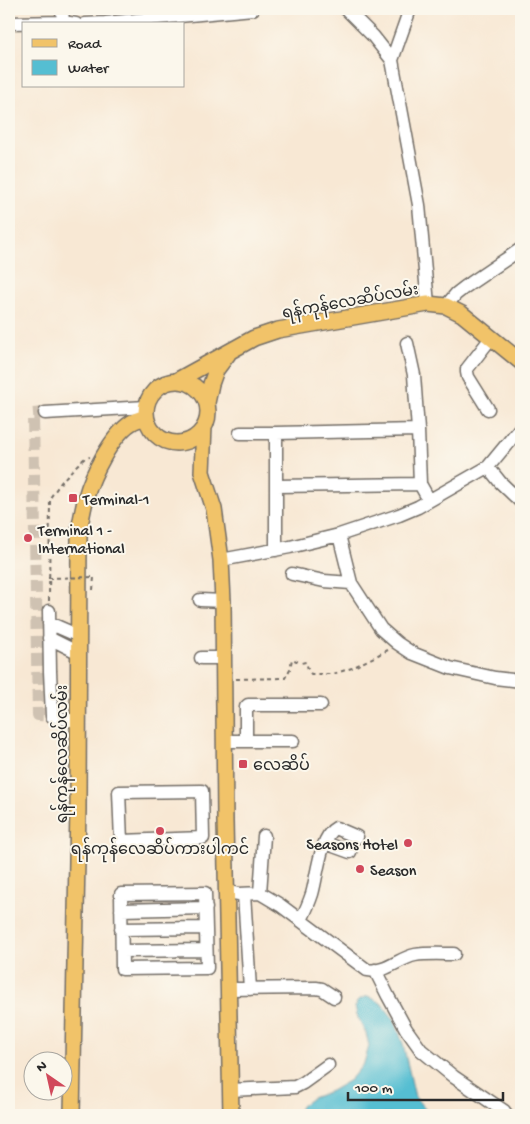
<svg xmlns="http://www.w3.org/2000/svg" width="530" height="1124" font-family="'Gochi Hand','Noto Sans Myanmar',sans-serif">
  <rect width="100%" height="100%" fill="#fbf7ec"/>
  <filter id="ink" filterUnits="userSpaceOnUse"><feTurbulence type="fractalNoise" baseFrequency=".02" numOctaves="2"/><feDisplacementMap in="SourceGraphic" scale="10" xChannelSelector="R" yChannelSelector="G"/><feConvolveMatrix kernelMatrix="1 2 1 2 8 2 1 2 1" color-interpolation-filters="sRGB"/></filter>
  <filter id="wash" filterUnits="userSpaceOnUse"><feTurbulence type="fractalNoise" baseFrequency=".0096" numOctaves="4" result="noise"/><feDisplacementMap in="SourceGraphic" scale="20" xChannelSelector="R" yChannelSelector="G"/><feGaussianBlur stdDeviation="1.12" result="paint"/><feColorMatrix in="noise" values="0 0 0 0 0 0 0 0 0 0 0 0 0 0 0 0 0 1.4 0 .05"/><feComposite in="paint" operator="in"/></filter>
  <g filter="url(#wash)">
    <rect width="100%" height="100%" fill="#f8e8d4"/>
    <!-- water -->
    <path fill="#55bed2" stroke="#40747e" d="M 368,996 L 381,1003 L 394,1019 L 403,1044 L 415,1097 L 430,1115 L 297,1115 L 301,1106 L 312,1098 L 331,1091 L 350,1080 L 364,1063 L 369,1046 L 366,1033 L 358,1018 L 355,1007 L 358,1000 Z"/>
  </g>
  <g filter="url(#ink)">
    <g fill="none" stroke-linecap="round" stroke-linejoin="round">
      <!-- minor-tunnel -->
      <path stroke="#cfc2b2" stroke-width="12" stroke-dasharray="12 6" stroke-linecap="butt" d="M 45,413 L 33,414 L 38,715 L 52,716"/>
      <!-- minor casing -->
      <g stroke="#736d66" stroke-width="15">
        <path id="minor" d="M 62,9 L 63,22
          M 346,9 L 373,36 L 392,60 L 419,205 L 428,304
          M 9,23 L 63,22 L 76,24
          M 85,24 L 105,23 L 253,9
          M 392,60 L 410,9
          M 446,306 L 456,294 L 465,287 L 521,249
          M 407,343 L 414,375 L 418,430 L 420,484 L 429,500
          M 488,409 L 468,377 L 467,372 L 467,369 L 491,338
          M 45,413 L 146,407
          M 240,433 L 276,433
          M 488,467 L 500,482 L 521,502
          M 276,486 L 420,484
          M 339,535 L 399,515 L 418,507 L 488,467 L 521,427
          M 276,550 L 276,433 L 418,430
          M 221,560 L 290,547 L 339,535 L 351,583 L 381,629 L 397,643 L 412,653 L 450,668 L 495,678 L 521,681
          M 292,574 L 324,581 L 351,583
          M 200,600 L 223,601
          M 49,611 L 50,671 L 52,716
          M 49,623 L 79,636
          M 49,638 L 79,653
          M 201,658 L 223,658
          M 52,716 L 79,722
          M 224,741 L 293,741
          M 246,741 L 246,707 L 248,705 L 321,705
          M 202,791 L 203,838 L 121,841 L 119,792 Z
          M 325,843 L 350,852
          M 227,892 L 239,894 L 260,893 L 280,905 L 367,970 C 385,974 399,958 415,955 C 427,953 442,954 454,954
          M 205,893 L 207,968 L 122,969 L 121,894 Z
          M 260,893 L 264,836
          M 244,894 L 250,989
          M 121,910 L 206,908
          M 301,920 C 305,912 309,903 312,894 C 317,878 320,836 336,828 L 357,837
          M 121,929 L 206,928
          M 122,951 L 206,950
          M 375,970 L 388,996 L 406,1029 L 421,1050 L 454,1077 L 504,1111 L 507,1115
          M 229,989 L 316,988 L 322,989 L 334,997
          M 230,1090 L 295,1087 L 303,1083 L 328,1065"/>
      </g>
      <!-- major casing -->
      <g stroke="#736d66" stroke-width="18">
        <path id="major" d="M146 412a31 31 0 1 1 62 0a31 31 0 1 1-62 0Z
          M 176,381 L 254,338 L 278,330 L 428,304 L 446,306 L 462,314 L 521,362
          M 207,403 L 211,384 L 216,370 L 228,354
          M 204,427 L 202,472 L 214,509 L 221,560 L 223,601 L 225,821 L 231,1115
          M 72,1115 L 78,809 L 79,531 C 81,520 83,509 86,497 C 92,475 112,435 131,423 C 135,420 141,419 145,417"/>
      </g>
      <!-- path -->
      <path stroke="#736d66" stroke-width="2" stroke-dasharray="4 4" stroke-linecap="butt" d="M 93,590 L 94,577
        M 49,601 L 50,498 L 62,481 L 75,467 L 85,458 L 90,457
        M 236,679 L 285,678 L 290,669 L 292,659 L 301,663 L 306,662 L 308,669 L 311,674 L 333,674 L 352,668 L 388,650"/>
      <!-- minor -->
      <use href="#minor" stroke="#fff" stroke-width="12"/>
      <!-- major -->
      <use href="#major" stroke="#f1c369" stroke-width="15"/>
      <!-- path-bridge -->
      <path stroke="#736d66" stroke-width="2" stroke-dasharray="4 4" stroke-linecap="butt" d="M 48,578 L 94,577"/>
    </g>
  </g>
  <!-- markers -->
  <g fill="#d1495b" stroke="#fbf7ec" stroke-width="2">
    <rect x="68" y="493" width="10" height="10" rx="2.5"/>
    <circle cx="28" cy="538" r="5"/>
    <rect x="238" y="759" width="10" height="10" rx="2.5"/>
    <circle cx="160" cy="831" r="5"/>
    <circle cx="408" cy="843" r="5"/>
    <circle cx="360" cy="869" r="5"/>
  </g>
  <g text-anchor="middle" stroke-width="4" stroke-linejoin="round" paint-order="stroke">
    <!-- street labels -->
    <g font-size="16" fill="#2b2b2b" stroke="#fbf7ec">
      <text transform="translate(350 300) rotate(-10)" y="6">ရန်ကုန်လေဆိပ်လမ်း</text>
      <text transform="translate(61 754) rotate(-90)" y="6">ရန်ကုန်လေဆိပ်လမ်း</text>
    </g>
    <!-- poi labels -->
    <g font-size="16" fill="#2b2b2b" stroke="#fbf7ec" text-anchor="start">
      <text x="83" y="504">Terminal-1</text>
      <text x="38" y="535">Terminal 1 -<tspan x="38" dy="18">International</tspan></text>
      <text x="253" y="770">လေဆိပ်</text>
      <text x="398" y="849" text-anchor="end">Seasons Hotel</text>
      <text x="160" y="854" text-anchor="middle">ရန်ကုန်လေဆိပ်ကားပါကင်</text>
      <text x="370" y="875">Season</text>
    </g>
  </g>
  <!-- margin -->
  <rect width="530" height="1124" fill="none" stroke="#fbf7ec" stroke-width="30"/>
  <!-- legend -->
  <rect x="22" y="22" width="162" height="65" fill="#fbf7ec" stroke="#a8a59f"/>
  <rect x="32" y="39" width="25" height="8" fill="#f1c369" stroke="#a8a59f"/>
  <text x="68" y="48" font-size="15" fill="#2b2b2b">Road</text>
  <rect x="32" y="60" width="25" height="15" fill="#55bed2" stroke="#a8a59f"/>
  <text x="68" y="72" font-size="15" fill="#2b2b2b">Water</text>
  <!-- north arrow -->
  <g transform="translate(48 1076) rotate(326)"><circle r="24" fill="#fbf7ec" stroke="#a8a59f"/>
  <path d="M0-4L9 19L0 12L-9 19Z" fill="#d1495b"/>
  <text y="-8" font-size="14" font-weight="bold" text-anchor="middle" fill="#2b2b2b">N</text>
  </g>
  <!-- scale -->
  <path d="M348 1092v8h155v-8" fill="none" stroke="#2b2b2b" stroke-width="2.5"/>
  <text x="355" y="1092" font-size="15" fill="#2b2b2b" stroke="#fbf7ec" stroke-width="4" paint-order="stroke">100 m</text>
</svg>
